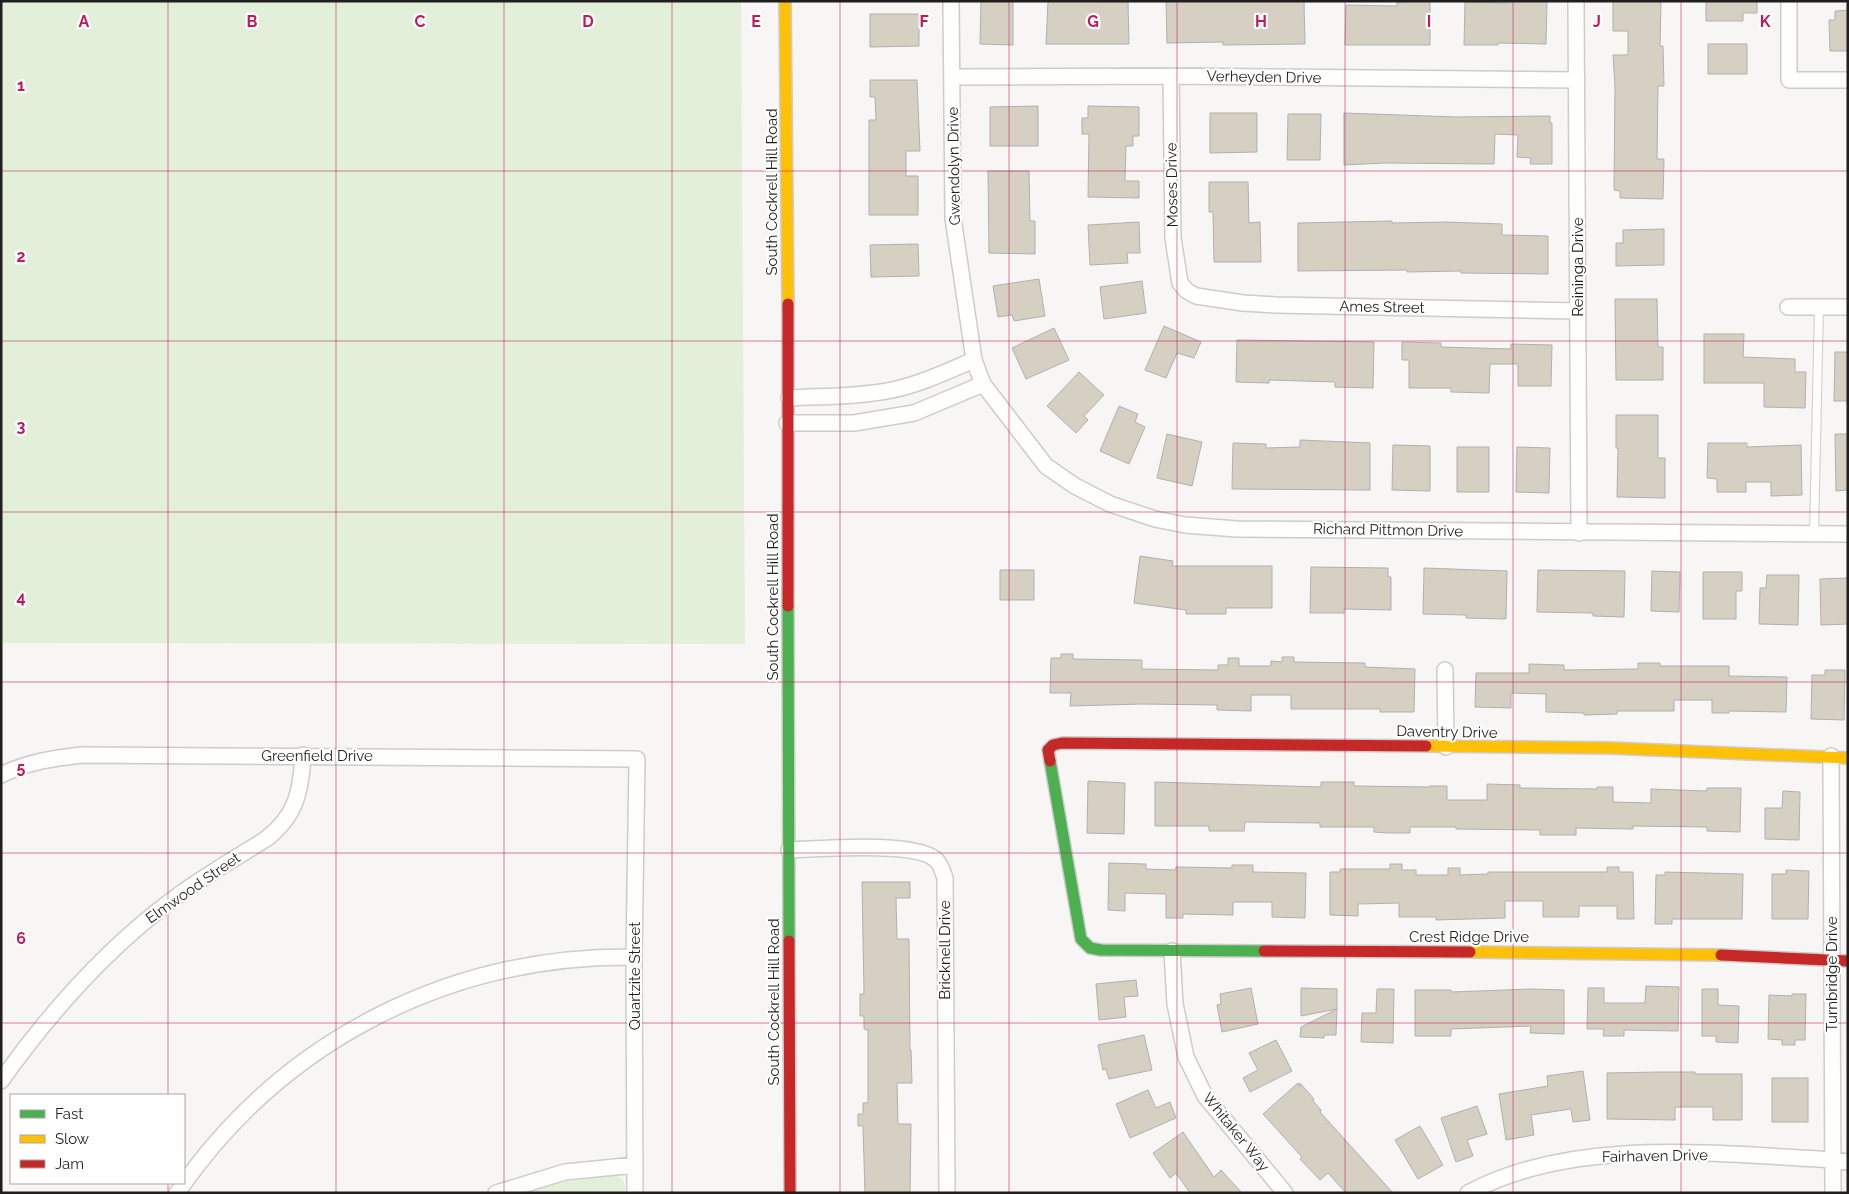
<svg xmlns="http://www.w3.org/2000/svg" width="1849" height="1194" font-family="Raleway,sans-serif">
  <rect width="100%" height="100%" fill="#f7f6f4"/>
  <!-- green -->
  <path fill="#e2f0da" d="M 1,1 L 741,1 L 745,644 L 1,643 Z
    M 614,1175 C 623,1178 626,1183 626,1193 L 525,1193 L 558,1183 Z"/>
  <!-- building -->
  <path fill="#d6d0c2" stroke="#b1b0af" d="M 981,1 L 1013,1 L 1013,45 L 980,44 Z
    M 1048,1 L 1128,2 L 1129,44 L 1046,44 Z
    M 1166,1 L 1304,1 L 1305,44 L 1223,45 L 1223,42 L 1167,43 Z
    M 1430,1 L 1430,45 L 1345,45 L 1346,5 L 1397,6 L 1397,2 Z
    M 1507,1 L 1547,1 L 1546,44 L 1498,43 L 1498,45 L 1464,45 L 1465,2 L 1507,3 Z
    M 1613,1 L 1661,1 L 1660,46 L 1663,46 L 1664,86 L 1658,86 L 1657,159 L 1664,159 L 1663,199 L 1620,198 L 1620,191 L 1614,190 L 1615,87 L 1613,55 L 1628,55 L 1628,31 L 1613,31 Z
    M 1706,1 L 1757,1 L 1757,13 L 1743,13 L 1743,21 L 1706,21 Z
    M 1848,10 L 1848,51 L 1830,51 L 1829,20 L 1835,20 L 1835,11 Z
    M 870,14 L 919,14 L 919,46 L 870,47 Z
    M 1708,44 L 1747,44 L 1747,74 L 1708,74 Z
    M 870,80 L 917,80 L 920,151 L 906,151 L 906,176 L 918,176 L 918,215 L 869,215 L 869,120 L 876,120 L 875,97 L 870,97 Z
    M 1038,106 L 1038,146 L 990,146 L 990,107 Z
    M 1088,106 L 1139,107 L 1139,136 L 1133,136 L 1133,146 L 1126,146 L 1125,181 L 1139,181 L 1139,198 L 1088,197 L 1089,134 L 1082,134 L 1082,118 L 1088,118 Z
    M 1210,113 L 1257,113 L 1257,152 L 1210,153 Z
    M 1344,113 L 1456,117 L 1550,116 L 1550,123 L 1552,123 L 1552,164 L 1530,164 L 1531,158 L 1517,157 L 1518,135 L 1495,134 L 1494,164 L 1385,163 L 1344,165 Z
    M 1288,114 L 1321,114 L 1320,160 L 1287,160 Z
    M 988,171 L 1029,171 L 1030,221 L 1035,221 L 1035,254 L 989,253 Z
    M 1209,182 L 1248,182 L 1249,223 L 1260,222 L 1261,262 L 1214,262 L 1213,212 L 1209,212 Z
    M 1392,221 L 1392,223 L 1447,222 L 1502,224 L 1502,235 L 1548,236 L 1548,274 L 1461,273 L 1461,271 L 1407,272 L 1407,270 L 1298,271 L 1298,223 Z
    M 1139,222 L 1140,253 L 1127,253 L 1128,263 L 1090,265 L 1088,225 Z
    M 1664,229 L 1664,265 L 1616,266 L 1616,243 L 1623,243 L 1623,230 Z
    M 918,244 L 919,276 L 871,277 L 870,245 Z
    M 1039,279 L 1045,316 L 1014,321 L 1012,315 L 998,317 L 993,286 Z
    M 1142,281 L 1146,313 L 1104,319 L 1100,287 Z
    M 1615,299 L 1657,299 L 1658,347 L 1663,347 L 1663,380 L 1616,380 Z
    M 1164,326 L 1201,342 L 1194,358 L 1177,353 L 1166,378 L 1145,370 Z
    M 1054,328 L 1069,360 L 1026,379 L 1012,348 Z
    M 1704,334 L 1744,334 L 1743,357 L 1795,359 L 1795,372 L 1806,372 L 1805,408 L 1764,407 L 1764,383 L 1704,383 Z
    M 1237,340 L 1374,342 L 1373,388 L 1335,387 L 1335,382 L 1269,380 L 1269,383 L 1236,382 Z
    M 1402,342 L 1441,343 L 1441,347 L 1511,349 L 1511,344 L 1552,345 L 1551,386 L 1518,386 L 1518,364 L 1490,364 L 1489,393 L 1451,392 L 1451,388 L 1409,388 L 1409,360 L 1402,360 Z
    M 1835,352 L 1848,352 L 1848,401 L 1834,401 Z
    M 1079,372 L 1104,395 L 1084,416 L 1088,420 L 1076,433 L 1047,406 Z
    M 1119,406 L 1138,414 L 1135,422 L 1145,427 L 1129,464 L 1100,451 Z
    M 1616,415 L 1658,415 L 1658,458 L 1665,458 L 1665,498 L 1617,497 L 1618,448 L 1616,448 Z
    M 1167,434 L 1202,442 L 1192,486 L 1157,478 Z
    M 1835,434 L 1848,434 L 1848,490 L 1836,491 Z
    M 1300,440 L 1370,443 L 1370,490 L 1232,489 L 1233,443 L 1266,444 L 1266,448 L 1300,447 Z
    M 1708,443 L 1747,443 L 1747,447 L 1801,445 L 1802,495 L 1771,496 L 1771,482 L 1746,482 L 1746,492 L 1717,492 L 1717,479 L 1707,478 Z
    M 1393,445 L 1430,446 L 1430,491 L 1392,490 Z
    M 1457,447 L 1489,447 L 1489,492 L 1457,492 Z
    M 1517,447 L 1550,448 L 1549,493 L 1516,492 Z
    M 1140,556 L 1173,561 L 1172,566 L 1272,566 L 1272,608 L 1226,608 L 1226,614 L 1186,614 L 1186,610 L 1134,603 Z
    M 1311,567 L 1388,568 L 1388,577 L 1391,577 L 1391,610 L 1344,609 L 1344,613 L 1310,613 Z
    M 1424,568 L 1507,571 L 1506,619 L 1466,618 L 1466,615 L 1423,614 Z
    M 1000,570 L 1034,570 L 1034,600 L 1000,600 Z
    M 1538,570 L 1625,571 L 1624,617 L 1593,616 L 1593,613 L 1537,612 Z
    M 1652,571 L 1680,572 L 1679,612 L 1651,611 Z
    M 1703,572 L 1742,572 L 1742,591 L 1736,591 L 1736,619 L 1703,619 Z
    M 1767,575 L 1799,575 L 1798,625 L 1759,624 L 1760,588 L 1766,588 Z
    M 1848,578 L 1848,624 L 1821,625 L 1820,579 Z
    M 1061,654 L 1073,654 L 1073,659 L 1142,660 L 1142,669 L 1218,670 L 1218,665 L 1228,665 L 1228,658 L 1239,658 L 1239,666 L 1271,666 L 1271,661 L 1282,662 L 1282,657 L 1294,657 L 1294,662 L 1365,663 L 1365,667 L 1415,669 L 1414,712 L 1380,712 L 1380,709 L 1291,709 L 1291,695 L 1251,695 L 1251,711 L 1217,710 L 1217,705 L 1142,704 L 1070,706 L 1071,693 L 1050,693 L 1051,658 L 1061,658 Z
    M 1638,663 L 1660,663 L 1660,666 L 1729,666 L 1729,676 L 1787,677 L 1786,712 L 1729,711 L 1729,713 L 1712,713 L 1712,700 L 1674,700 L 1674,711 L 1617,711 L 1617,714 L 1584,715 L 1584,713 L 1546,712 L 1546,694 L 1511,693 L 1511,708 L 1475,707 L 1476,673 L 1529,673 L 1529,664 L 1564,665 L 1564,670 L 1638,669 Z
    M 1825,670 L 1845,670 L 1844,720 L 1811,719 L 1812,675 L 1825,675 Z
    M 1088,781 L 1125,783 L 1124,834 L 1087,833 Z
    M 1155,782 L 1321,787 L 1321,782 L 1354,782 L 1354,786 L 1430,787 L 1430,786 L 1447,786 L 1447,800 L 1487,800 L 1487,784 L 1520,785 L 1520,788 L 1597,789 L 1597,787 L 1613,787 L 1613,802 L 1651,803 L 1651,789 L 1707,791 L 1707,788 L 1741,788 L 1740,832 L 1707,831 L 1707,827 L 1633,826 L 1633,829 L 1576,828 L 1576,835 L 1540,835 L 1540,830 L 1456,829 L 1456,827 L 1410,827 L 1410,833 L 1388,833 L 1374,832 L 1374,827 L 1320,827 L 1320,823 L 1245,822 L 1244,831 L 1209,831 L 1209,826 L 1155,826 Z
    M 1783,791 L 1800,792 L 1799,840 L 1765,839 L 1765,808 L 1782,808 Z
    M 1109,863 L 1146,864 L 1146,869 L 1175,870 L 1176,867 L 1232,868 L 1232,865 L 1253,865 L 1253,872 L 1306,873 L 1305,918 L 1272,917 L 1272,902 L 1233,902 L 1233,915 L 1183,914 L 1183,918 L 1166,918 L 1166,894 L 1125,893 L 1125,911 L 1108,910 Z
    M 1390,864 L 1402,864 L 1402,870 L 1416,870 L 1416,875 L 1448,875 L 1448,868 L 1460,868 L 1460,875 L 1488,874 L 1488,872 L 1607,872 L 1607,867 L 1619,867 L 1619,872 L 1633,872 L 1634,919 L 1617,919 L 1617,906 L 1579,906 L 1579,917 L 1543,917 L 1543,901 L 1505,901 L 1505,918 L 1436,920 L 1436,917 L 1399,917 L 1399,903 L 1358,904 L 1358,916 L 1330,915 L 1330,872 L 1340,872 L 1340,869 L 1390,869 Z
    M 1786,870 L 1809,871 L 1808,919 L 1772,919 L 1772,874 L 1786,874 Z
    M 1665,872 L 1743,874 L 1742,919 L 1672,919 L 1672,924 L 1655,924 L 1656,875 L 1665,875 Z
    M 862,882 L 910,882 L 910,898 L 896,898 L 897,939 L 909,939 L 910,1050 L 911,1050 L 912,1083 L 897,1083 L 898,1124 L 911,1124 L 910,1193 L 865,1193 L 863,1126 L 858,1126 L 858,1114 L 863,1114 L 863,1103 L 868,1103 L 868,1030 L 864,1029 L 864,1016 L 860,1016 L 860,994 L 864,994 Z
    M 1136,980 L 1138,996 L 1124,997 L 1126,1017 L 1099,1020 L 1096,984 Z
    M 1646,986 L 1679,987 L 1678,1031 L 1624,1030 L 1624,1036 L 1603,1036 L 1604,1029 L 1587,1029 L 1588,988 L 1604,988 L 1604,1003 L 1645,1003 Z
    M 1251,988 L 1258,1024 L 1222,1032 L 1217,1005 L 1221,1004 L 1220,994 Z
    M 1301,988 L 1337,989 L 1337,1009 L 1301,1016 Z
    M 1377,989 L 1394,989 L 1393,1043 L 1361,1042 L 1362,1013 L 1376,1013 Z
    M 1531,989 L 1564,990 L 1564,1034 L 1530,1033 L 1531,1026 L 1451,1029 L 1451,1036 L 1415,1036 L 1415,990 L 1451,990 L 1451,992 Z
    M 1702,989 L 1718,989 L 1718,1005 L 1739,1006 L 1738,1043 L 1716,1042 L 1716,1036 L 1702,1036 Z
    M 1792,994 L 1806,994 L 1805,1040 L 1795,1040 L 1795,1045 L 1782,1045 L 1782,1040 L 1768,1039 L 1769,995 L 1792,996 Z
    M 1337,1009 L 1336,1035 L 1324,1035 L 1324,1038 L 1300,1037 L 1301,1027 Z
    M 1144,1035 L 1152,1070 L 1109,1079 L 1106,1069 L 1103,1070 L 1098,1045 Z
    M 1276,1040 L 1292,1071 L 1250,1092 L 1243,1078 L 1258,1070 L 1249,1053 Z
    M 1583,1071 L 1590,1120 L 1573,1122 L 1571,1109 L 1531,1115 L 1534,1135 L 1506,1140 L 1499,1094 L 1548,1086 L 1547,1076 Z
    M 1659,1072 L 1695,1072 L 1695,1074 L 1742,1074 L 1742,1120 L 1713,1120 L 1713,1107 L 1675,1107 L 1675,1120 L 1607,1119 L 1607,1073 Z
    M 1772,1078 L 1808,1078 L 1808,1122 L 1772,1122 Z
    M 1298,1083 L 1300,1087 L 1300,1083 L 1314,1099 L 1313,1101 L 1321,1110 L 1320,1112 L 1393,1193 L 1346,1193 L 1328,1173 L 1320,1180 L 1300,1159 L 1302,1157 L 1263,1114 Z
    M 1148,1090 L 1156,1108 L 1170,1102 L 1176,1118 L 1130,1138 L 1116,1104 Z
    M 1477,1106 L 1487,1134 L 1467,1140 L 1473,1156 L 1456,1162 L 1441,1118 Z
    M 1420,1126 L 1443,1165 L 1418,1179 L 1395,1140 Z
    M 1183,1132 L 1214,1177 L 1221,1170 L 1242,1193 L 1190,1193 L 1176,1173 L 1170,1178 L 1153,1153 Z"/>
  <g fill="none" stroke-linecap="round" stroke-linejoin="round">
    <!-- lane casing -->
    <g stroke="#cdcccb" stroke-width="10">
      <path id="lane" d="M 1814,534 L 1819,307"/>
    </g>
    <!-- street casing -->
    <g stroke="#cdcccb" stroke-width="18">
      <path id="street" d="M 951,1 L 953,218 L 974,360 L 983,384 L 1046,466 L 1075,486 L 1110,504 L 1155,519 L 1185,525 L 1237,529 L 1848,534
        M 1576,1 L 1579,533
        M 1789,1 L 1789,80 L 1848,80
        M 1171,76 L 1173,238 L 1180,283 L 1187,291 L 1196,296 L 1243,303 L 1276,305 L 1578,311
        M 952,77 L 1171,76 L 1577,80
        M 1788,307 L 1848,307
        M 789,398 C 823,396 858,397 892,390 C 921,384 948,371 974,360
        M 787,423 L 854,423 L 914,413 L 983,384
        M 1445,670 L 1446,747
        M 1831,756 L 1833,1193
        M 1,775 C 27,762 54,758 82,755 L 637,759 L 634,957 L 635,1193
        M 789,850 C 817,849 920,840 937,861 C 941,865 943,873 945,878 L 947,1193
        M 1172,951 L 1175,1004 L 1186,1057 L 1205,1096 L 1285,1193
        M 1,1081 C 50,1012 108,947 176,897 C 204,876 236,858 266,839 C 296,816 301,792 303,755
        M 177,1193 C 282,1040 450,955 634,957
        M 496,1193 L 565,1172 L 635,1165
        M 1468,1193 C 1575,1136 1717,1154 1834,1160 L 1848,1162"/>
    </g>
    <!-- fast casing -->
    <g stroke="#cdcccb" stroke-width="14">
      <path id="fast" d="M 788,606 L 789,941
        M 1050,761 L 1081,939 L 1090,948 L 1101,950 L 1264,951"/>
    </g>
    <!-- slow casing -->
    <g stroke="#cdcccb" stroke-width="14">
      <path id="slow" d="M 785,1 L 788,304
        M 1426,746 L 1610,748 L 1848,758
        M 1470,952 L 1721,955"/>
    </g>
    <!-- jam casing -->
    <g stroke="#cdcccb" stroke-width="14">
      <path id="jam" d="M 788,606 L 788,304
        M 1050,761 L 1048,750 L 1053,745 L 1062,743 L 1426,746
        M 789,941 L 790,1193
        M 1264,951 L 1470,952
        M 1721,955 L 1848,961"/>
    </g>
    <!-- lane -->
    <use href="#lane" stroke="#fefefd" stroke-width="8"/>
    <!-- street -->
    <use href="#street" stroke="#fefefd" stroke-width="15"/>
    <!-- fast -->
    <use href="#fast" stroke="#4caf50" stroke-width="11"/>
    <!-- slow -->
    <use href="#slow" stroke="#ffc107" stroke-width="11"/>
    <!-- jam -->
    <use href="#jam" stroke="#c62828" stroke-width="11"/>
  </g>
  <!-- grid -->
  <path fill="none" stroke="#c2185b" stroke-width="1" stroke-opacity="0.55" d="M 168,1 L 168,1095M 336,1 L 336,1193M 504,1 L 504,1193M 672,1 L 672,1193M 840,1 L 840,1193M 1009,1 L 1009,1193M 1177,1 L 1177,1193M 1345,1 L 1345,1193M 1513,1 L 1513,1193M 1681,1 L 1681,1193M 1,171 L 1848,171M 1,341 L 1848,341M 1,512 L 1848,512M 1,682 L 1848,682M 1,853 L 1848,853M 1,1023 L 1848,1023M 168,1183 L 168,1193"/>
  <g text-anchor="middle" stroke-width="4.5" stroke-linejoin="round" paint-order="stroke">
    <!-- street labels -->
    <g font-size="15" fill="#201f1e" stroke="#fff">
      <text transform="translate(1264 77) rotate(1)" y="5">Verheyden Drive</text>
      <text transform="translate(954 166) rotate(-91)" y="5">Gwendolyn Drive</text>
      <text transform="translate(1172 185) rotate(-91)" y="5">Moses Drive</text>
      <text transform="translate(772 192) rotate(-90)" y="5">South Cockrell Hill Road</text>
      <text transform="translate(1578 267) rotate(-90)" y="5">Reininga Drive</text>
      <text transform="translate(1382 307) rotate(1)" y="5">Ames Street</text>
      <text transform="translate(1388 530) rotate(1)" y="5">Richard Pittmon Drive</text>
      <text transform="translate(773 597) rotate(-90)" y="5">South Cockrell Hill Road</text>
      <text transform="translate(1447 732) rotate(1)" y="5">Daventry Drive</text>
      <text x="317" y="761">Greenfield Drive</text>
      <text transform="translate(193 888) rotate(-35)" y="5">Elmwood Street</text>
      <text x="1469" y="942">Crest Ridge Drive</text>
      <text transform="translate(945 950) rotate(-90)" y="5">Bricknell Drive</text>
      <text transform="translate(1832 974) rotate(-90)" y="5">Turnbridge Drive</text>
      <text transform="translate(635 976) rotate(-90)" y="5">Quartzite Street</text>
      <text transform="translate(774 1002) rotate(-90)" y="5">South Cockrell Hill Road</text>
      <text transform="translate(1236 1132) rotate(51)" y="5">Whitaker Way</text>
      <text transform="translate(1655 1156) rotate(-1)" y="5">Fairhaven Drive</text>
    </g>
  </g>
  <g font-size="16" text-anchor="middle" font-weight="bold" fill="#c2185b" stroke="#fff" stroke-width="4.5" stroke-linejoin="round" paint-order="stroke">
    <text x="84" y="27">A</text>
    <text x="252" y="27">B</text>
    <text x="420" y="27">C</text>
    <text x="588" y="27">D</text>
    <text x="756" y="27">E</text>
    <text x="924" y="27">F</text>
    <text x="1093" y="27">G</text>
    <text x="1261" y="27">H</text>
    <text x="1429" y="27">I</text>
    <text x="1597" y="27">J</text>
    <text x="1765" y="27">K</text>
    <text x="21" y="91">1</text>
    <text x="21" y="262">2</text>
    <text x="21" y="432">3</text>
    <text x="21" y="603">4</text>
    <text x="21" y="773">5</text>
    <text x="21" y="944">6</text>
  </g>
  <!-- border -->
  <rect width="1849" height="1194" fill="none" stroke="#201f1e" stroke-width="5"/>
  <!-- legend -->
  <rect x="10" y="1094" width="175" height="90" fill="#ffffff" stroke="#a6a5a5"/>
  <rect x="20" y="1110" width="25" height="8" fill="#4caf50" stroke="#a6a5a5"/>
  <text x="55" y="1119" font-size="15" fill="#201f1e">Fast</text>
  <rect x="20" y="1135" width="25" height="8" fill="#ffc107" stroke="#a6a5a5"/>
  <text x="55" y="1144" font-size="15" fill="#201f1e">Slow</text>
  <rect x="20" y="1160" width="25" height="8" fill="#c62828" stroke="#a6a5a5"/>
  <text x="55" y="1169" font-size="15" fill="#201f1e">Jam</text>
</svg>
